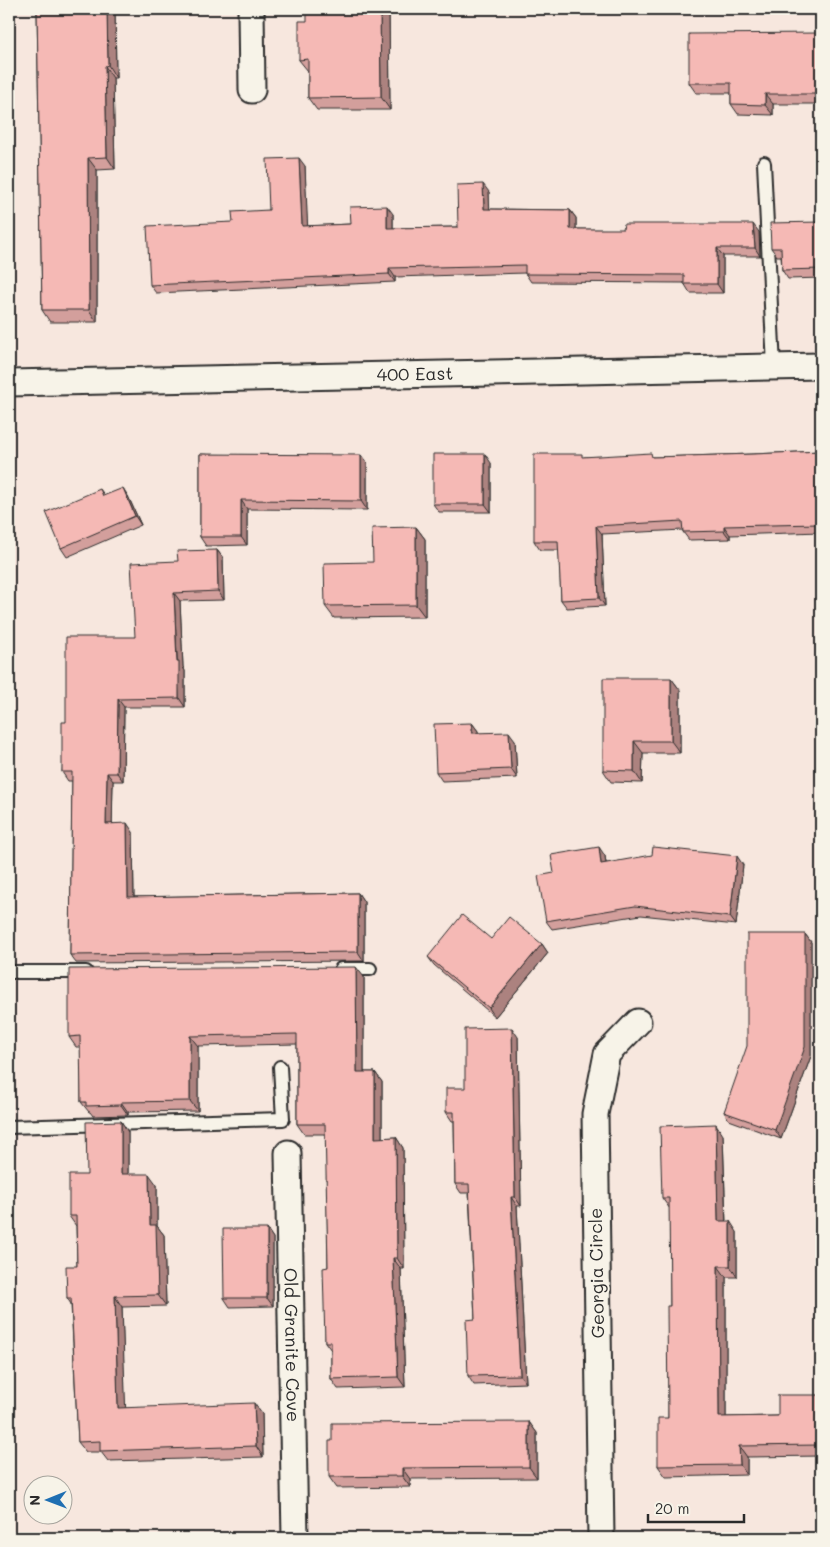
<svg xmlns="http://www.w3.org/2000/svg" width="830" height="1547" font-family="Mali,sans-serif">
  <rect width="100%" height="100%" fill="#f7e7de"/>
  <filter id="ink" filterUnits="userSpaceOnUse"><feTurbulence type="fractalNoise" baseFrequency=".02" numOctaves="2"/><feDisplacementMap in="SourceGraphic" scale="10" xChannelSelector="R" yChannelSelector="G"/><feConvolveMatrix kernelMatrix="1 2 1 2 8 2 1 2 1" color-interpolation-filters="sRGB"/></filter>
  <g filter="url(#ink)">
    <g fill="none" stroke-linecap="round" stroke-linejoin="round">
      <!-- service casing -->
      <g stroke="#2b2b2b" stroke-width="16">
        <path id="service" d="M 764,163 L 774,367
          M 341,969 L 370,969
          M 9,972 L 86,972
          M 9,1127 L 283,1119 L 280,1067"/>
      </g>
      <!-- minor casing -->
      <g stroke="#2b2b2b" stroke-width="29">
        <g id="minor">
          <path d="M 251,9 L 252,90"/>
          <path id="s1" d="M 9,383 L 821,366"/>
          <path id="s2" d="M 288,1153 L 295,1538"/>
          <path d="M 601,1538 L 595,1114 L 607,1054 L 638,1022"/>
        </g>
      </g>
      <!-- service -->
      <use href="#service" stroke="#f7f3e8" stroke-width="12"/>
      <!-- minor -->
      <use href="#minor" stroke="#f7f3e8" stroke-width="25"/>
    </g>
    <!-- wall -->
    <path fill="#d39f9c" stroke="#2b2b2b" d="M 37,9 L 115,9 L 116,78 L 113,78 L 115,169 L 97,170 L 97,322 L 50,322 L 42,310 Z
      M 389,9 L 390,110 L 317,110 L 308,98 L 308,71 L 299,60 L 307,21 Z
      M 821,33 L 821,104 L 773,104 L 773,115 L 738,114 L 731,104 L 731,93 L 696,93 L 689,83 Z
      M 305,166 L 307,226 L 351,224 L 393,214 L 393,228 L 458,227 L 489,192 L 489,209 L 570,210 L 576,218 L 576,229 L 759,232 L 760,256 L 723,256 L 723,293 L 690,293 L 684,283 L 531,282 L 525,273 L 395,277 L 395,282 L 156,293 L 150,285 L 233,222 L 269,210 Z
      M 821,222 L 821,278 L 788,279 L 782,270 L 781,256 L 777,256 L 771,248 Z
      M 821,451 L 821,532 L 730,535 L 730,539 L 689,540 L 683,532 L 683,530 L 602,534 L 605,606 L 567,608 L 561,600 L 559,550 L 540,550 L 534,541 L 584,457 L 654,457 L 753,454 Z
      M 200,454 L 367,463 L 367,510 L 247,509 L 247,545 L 206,546 L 200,537 Z
      M 491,463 L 491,512 L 439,512 L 433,504 Z
      M 100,489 L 105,496 L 128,496 L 141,525 L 67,557 L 61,548 Z
      M 416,527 L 425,539 L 425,617 L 334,618 L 325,606 L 373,562 Z
      M 217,550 L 223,558 L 224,600 L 180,601 L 183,667 L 185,671 L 185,707 L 124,707 L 123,781 L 113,781 L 112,823 L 133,832 L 134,897 L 358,893 L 364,902 L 364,961 L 76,963 L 70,955 L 72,781 L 68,781 L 62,772 L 66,722 L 135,637 L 178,561 Z
      M 671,678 L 680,690 L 680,753 L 643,753 L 642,783 L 611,782 L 603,770 Z
      M 472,723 L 478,731 L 478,733 L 515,740 L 517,778 L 442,781 L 436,772 Z
      M 605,856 L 606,863 L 743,865 L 736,925 L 641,915 L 552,929 L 546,921 L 554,873 Z
      M 805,934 L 811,942 L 811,1056 L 781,1139 L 729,1120 L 724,1112 Z
      M 491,939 L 542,944 L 548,953 L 495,1017 L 434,965 L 428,957 Z
      M 364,977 L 364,1072 L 375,1072 L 382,1082 L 382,1138 L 396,1137 L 403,1148 L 404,1269 L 401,1269 L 405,1387 L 338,1389 L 331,1379 L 331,1350 L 325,1342 L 328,1267 L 326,1134 L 304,1134 L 297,1124 L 297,1044 L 198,1046 L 198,1111 L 128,1112 L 128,1115 L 93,1116 L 90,1112 L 89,1112 L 81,1102 L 81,1047 L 76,1047 L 69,1037 Z
      M 518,1037 L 521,1206 L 517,1206 L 526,1383 L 474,1385 L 468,1376 L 475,1319 L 469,1193 L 461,1193 L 455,1184 L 454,1121 L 452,1121 L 446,1112 L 465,1088 Z
      M 121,1121 L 128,1132 L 128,1174 L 157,1185 L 157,1226 L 164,1235 L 166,1306 L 122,1307 L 125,1408 L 262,1414 L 263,1457 L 108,1461 L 101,1452 L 86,1452 L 78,1442 L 71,1304 L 67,1298 L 77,1266 L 76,1226 L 69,1216 L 87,1175 Z
      M 723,1135 L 726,1221 L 737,1232 L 737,1277 L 726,1277 L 726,1417 L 778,1416 L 821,1395 L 821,1456 L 747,1457 L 747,1475 L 666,1477 L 658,1466 L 668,1418 L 670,1306 L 670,1209 L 662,1198 Z
      M 267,1229 L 273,1238 L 273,1306 L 230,1307 L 224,1298 Z
      M 529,1422 L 537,1433 L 537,1478 L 410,1479 L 410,1487 L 337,1488 L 329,1477 Z"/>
    <!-- shaded-wall -->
    <path fill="#ac827f" stroke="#2b2b2b" d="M 107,9 L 115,9 L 116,78 L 108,65 Z
      M 380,9 L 389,9 L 390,110 L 381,97 Z
      M 105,66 L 113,78 L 115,169 L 107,157 Z
      M 765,94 L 773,104 L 773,115 L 765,105 Z
      M 88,158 L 97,170 L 97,322 L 89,310 Z
      M 299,158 L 305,166 L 308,234 L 302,226 Z
      M 483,184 L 489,192 L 490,218 L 484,209 Z
      M 387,206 L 393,214 L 393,236 L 387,228 Z
      M 570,210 L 576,218 L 576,237 L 570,229 Z
      M 753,224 L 759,232 L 760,256 L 755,248 Z
      M 717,248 L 723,256 L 723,293 L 717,284 Z
      M 389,268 L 395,277 L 395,282 L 389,274 Z
      M 485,454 L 491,463 L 491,512 L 485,504 Z
      M 361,455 L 367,463 L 367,510 L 361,501 Z
      M 123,488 L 128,496 L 141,525 L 135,516 Z
      M 241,500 L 247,509 L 247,545 L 241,537 Z
      M 819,500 L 821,504 L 821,526 L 819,524 Z
      M 596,526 L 602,534 L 605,606 L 599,598 Z
      M 724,526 L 730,535 L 730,539 L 724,531 Z
      M 416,527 L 425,539 L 425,617 L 416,605 Z
      M 217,550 L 223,558 L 224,600 L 218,591 Z
      M 174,593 L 180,601 L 183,667 L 185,671 L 185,707 L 179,698 Z
      M 671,678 L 680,690 L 680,753 L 671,741 Z
      M 118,699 L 124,707 L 123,781 L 117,773 Z
      M 472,723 L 478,731 L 478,742 L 472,733 Z
      M 509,732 L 515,740 L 517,778 L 511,769 Z
      M 634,741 L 643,753 L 642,783 L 634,771 Z
      M 107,773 L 113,781 L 112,832 L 106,824 Z
      M 127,823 L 133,832 L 134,905 L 128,897 Z
      M 599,847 L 605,856 L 607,872 L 601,864 Z
      M 737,856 L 743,865 L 736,925 L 730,917 Z
      M 358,893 L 364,902 L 364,961 L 358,952 Z
      M 805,934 L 811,942 L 811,1056 L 781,1139 L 775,1130 Z
      M 542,944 L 548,953 L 495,1017 L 489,1008 Z
      M 356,967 L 364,977 L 364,1083 L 357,1072 Z
      M 512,1028 L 518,1037 L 521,1206 L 515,1197 Z
      M 190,1036 L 198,1046 L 198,1111 L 190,1101 Z
      M 375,1072 L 382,1082 L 382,1148 L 375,1138 Z
      M 121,1102 L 128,1112 L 128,1115 L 121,1105 Z
      M 121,1121 L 128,1132 L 128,1185 L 121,1174 Z
      M 716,1124 L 723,1135 L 726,1232 L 718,1221 Z
      M 396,1137 L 403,1148 L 404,1269 L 397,1258 Z
      M 149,1174 L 157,1185 L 157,1226 L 164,1235 L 166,1306 L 158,1295 L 150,1225 Z
      M 511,1197 L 517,1206 L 526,1383 L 520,1375 Z
      M 730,1221 L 737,1232 L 737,1277 L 730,1266 Z
      M 267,1229 L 273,1238 L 273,1306 L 267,1298 Z
      M 393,1258 L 401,1269 L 405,1387 L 398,1377 Z
      M 718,1266 L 726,1277 L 726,1428 L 719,1417 Z
      M 115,1296 L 122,1307 L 126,1419 L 118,1408 Z
      M 254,1403 L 262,1414 L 263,1457 L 256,1446 Z
      M 529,1422 L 537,1433 L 537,1478 L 529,1467 Z
      M 739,1446 L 747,1457 L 747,1475 L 740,1465 Z
      M 402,1468 L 410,1479 L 410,1487 L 402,1476 Z"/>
    <!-- building -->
    <path fill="#f5b9b5" stroke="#2b2b2b" d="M 37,9 L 107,9 L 108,65 L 105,66 L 107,157 L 88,158 L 89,310 L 42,310 Z
      M 307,9 L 380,9 L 381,97 L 308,98 L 308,59 L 299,60 L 299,21 L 307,21 Z
      M 821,33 L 821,94 L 765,94 L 765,105 L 731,104 L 731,83 L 689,83 L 689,34 Z
      M 299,158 L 302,226 L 351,224 L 350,207 L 387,206 L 387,228 L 458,227 L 457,185 L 483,184 L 484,209 L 570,210 L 570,229 L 623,229 L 624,224 L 753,224 L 755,248 L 717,248 L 717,284 L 684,284 L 684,275 L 525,274 L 525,265 L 389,268 L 389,274 L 150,285 L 147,226 L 233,222 L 232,212 L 269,210 L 267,159 Z
      M 821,222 L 821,269 L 782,270 L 781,248 L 771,248 L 770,223 Z
      M 821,451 L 821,500 L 819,500 L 819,524 L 724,526 L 724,531 L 683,532 L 682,521 L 596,526 L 599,598 L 561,600 L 558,541 L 534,541 L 534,454 L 582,454 L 582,457 L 651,453 L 652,457 L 753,454 Z
      M 200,454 L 361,455 L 361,501 L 241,500 L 241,537 L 200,537 Z
      M 433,454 L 485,454 L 485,504 L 433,504 Z
      M 123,488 L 135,516 L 61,548 L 46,512 L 100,489 L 103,496 Z
      M 416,527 L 416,605 L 325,606 L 324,563 L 373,562 L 372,528 Z
      M 217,550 L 218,591 L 174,593 L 177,662 L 179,662 L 179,698 L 118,699 L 117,773 L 107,773 L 106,824 L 127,823 L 128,897 L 358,893 L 358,952 L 70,955 L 72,772 L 62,772 L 62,722 L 66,722 L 66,637 L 135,637 L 131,563 L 178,561 L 177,551 Z
      M 603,678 L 671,678 L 671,741 L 634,741 L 634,771 L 603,770 Z
      M 472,723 L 472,733 L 509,732 L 511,769 L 436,772 L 434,724 Z
      M 599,847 L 601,864 L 652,855 L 653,847 L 737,856 L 730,917 L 635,906 L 546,921 L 538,876 L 554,873 L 551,855 Z
      M 462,915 L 491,939 L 509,917 L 542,944 L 489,1008 L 428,957 Z
      M 747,934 L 805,934 L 805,1047 L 775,1130 L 724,1112 L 747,1046 Z
      M 356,967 L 357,1072 L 375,1072 L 375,1138 L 396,1137 L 397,1258 L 393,1258 L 398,1377 L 331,1379 L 331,1342 L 325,1342 L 323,1268 L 328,1267 L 325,1124 L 297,1124 L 297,1034 L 190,1036 L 190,1101 L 121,1102 L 121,1105 L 86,1106 L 86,1102 L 81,1102 L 80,1036 L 69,1037 L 69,969 Z
      M 512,1028 L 515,1197 L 511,1197 L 520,1375 L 468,1376 L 466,1320 L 475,1319 L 469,1184 L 455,1184 L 454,1112 L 446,1112 L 446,1088 L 465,1088 L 465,1029 Z
      M 121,1121 L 121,1174 L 149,1174 L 150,1225 L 156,1225 L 158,1295 L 115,1296 L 118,1408 L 254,1403 L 256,1446 L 100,1451 L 100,1441 L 78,1442 L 71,1298 L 67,1298 L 66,1266 L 77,1266 L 76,1216 L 69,1216 L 69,1175 L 87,1175 L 86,1122 Z
      M 716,1124 L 718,1221 L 730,1221 L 730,1266 L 718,1266 L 719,1417 L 778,1416 L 778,1395 L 821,1395 L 821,1445 L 739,1446 L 740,1465 L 658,1466 L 658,1418 L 668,1418 L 667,1306 L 670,1306 L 669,1198 L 662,1198 L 660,1126 Z
      M 223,1229 L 267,1229 L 267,1298 L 224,1298 Z
      M 529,1422 L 529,1467 L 402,1468 L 402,1476 L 329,1477 L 329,1441 L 332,1441 L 332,1423 Z"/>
  </g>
  <g text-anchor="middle" stroke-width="4" stroke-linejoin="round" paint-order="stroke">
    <!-- street labels -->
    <g font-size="18" fill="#2b2b2b" stroke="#f7f3e8">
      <text dy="6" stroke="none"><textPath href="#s1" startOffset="406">400 East</textPath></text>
      <text transform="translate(597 1273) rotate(-91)" y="6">Georgia Circle</text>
      <text dy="6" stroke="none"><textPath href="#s2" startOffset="192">Old Granite Cove</textPath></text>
    </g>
  </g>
  <!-- margin -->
  <rect width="830" height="1547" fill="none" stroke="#f7f3e8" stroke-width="30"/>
  <rect x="15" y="15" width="800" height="1517" fill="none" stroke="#2b2b2b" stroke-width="2" filter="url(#ink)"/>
  <!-- north arrow -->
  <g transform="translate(48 1500) rotate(269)"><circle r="24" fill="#f7f3e8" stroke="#a5a39c"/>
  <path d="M0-4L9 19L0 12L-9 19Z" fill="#1f6fb2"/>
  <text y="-8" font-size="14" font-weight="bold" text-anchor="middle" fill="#2b2b2b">N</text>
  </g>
  <!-- scale -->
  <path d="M648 1514v8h96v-8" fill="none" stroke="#2b2b2b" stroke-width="2.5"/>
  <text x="655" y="1514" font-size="15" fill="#2b2b2b" stroke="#f7f3e8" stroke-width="4" paint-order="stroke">20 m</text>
</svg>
